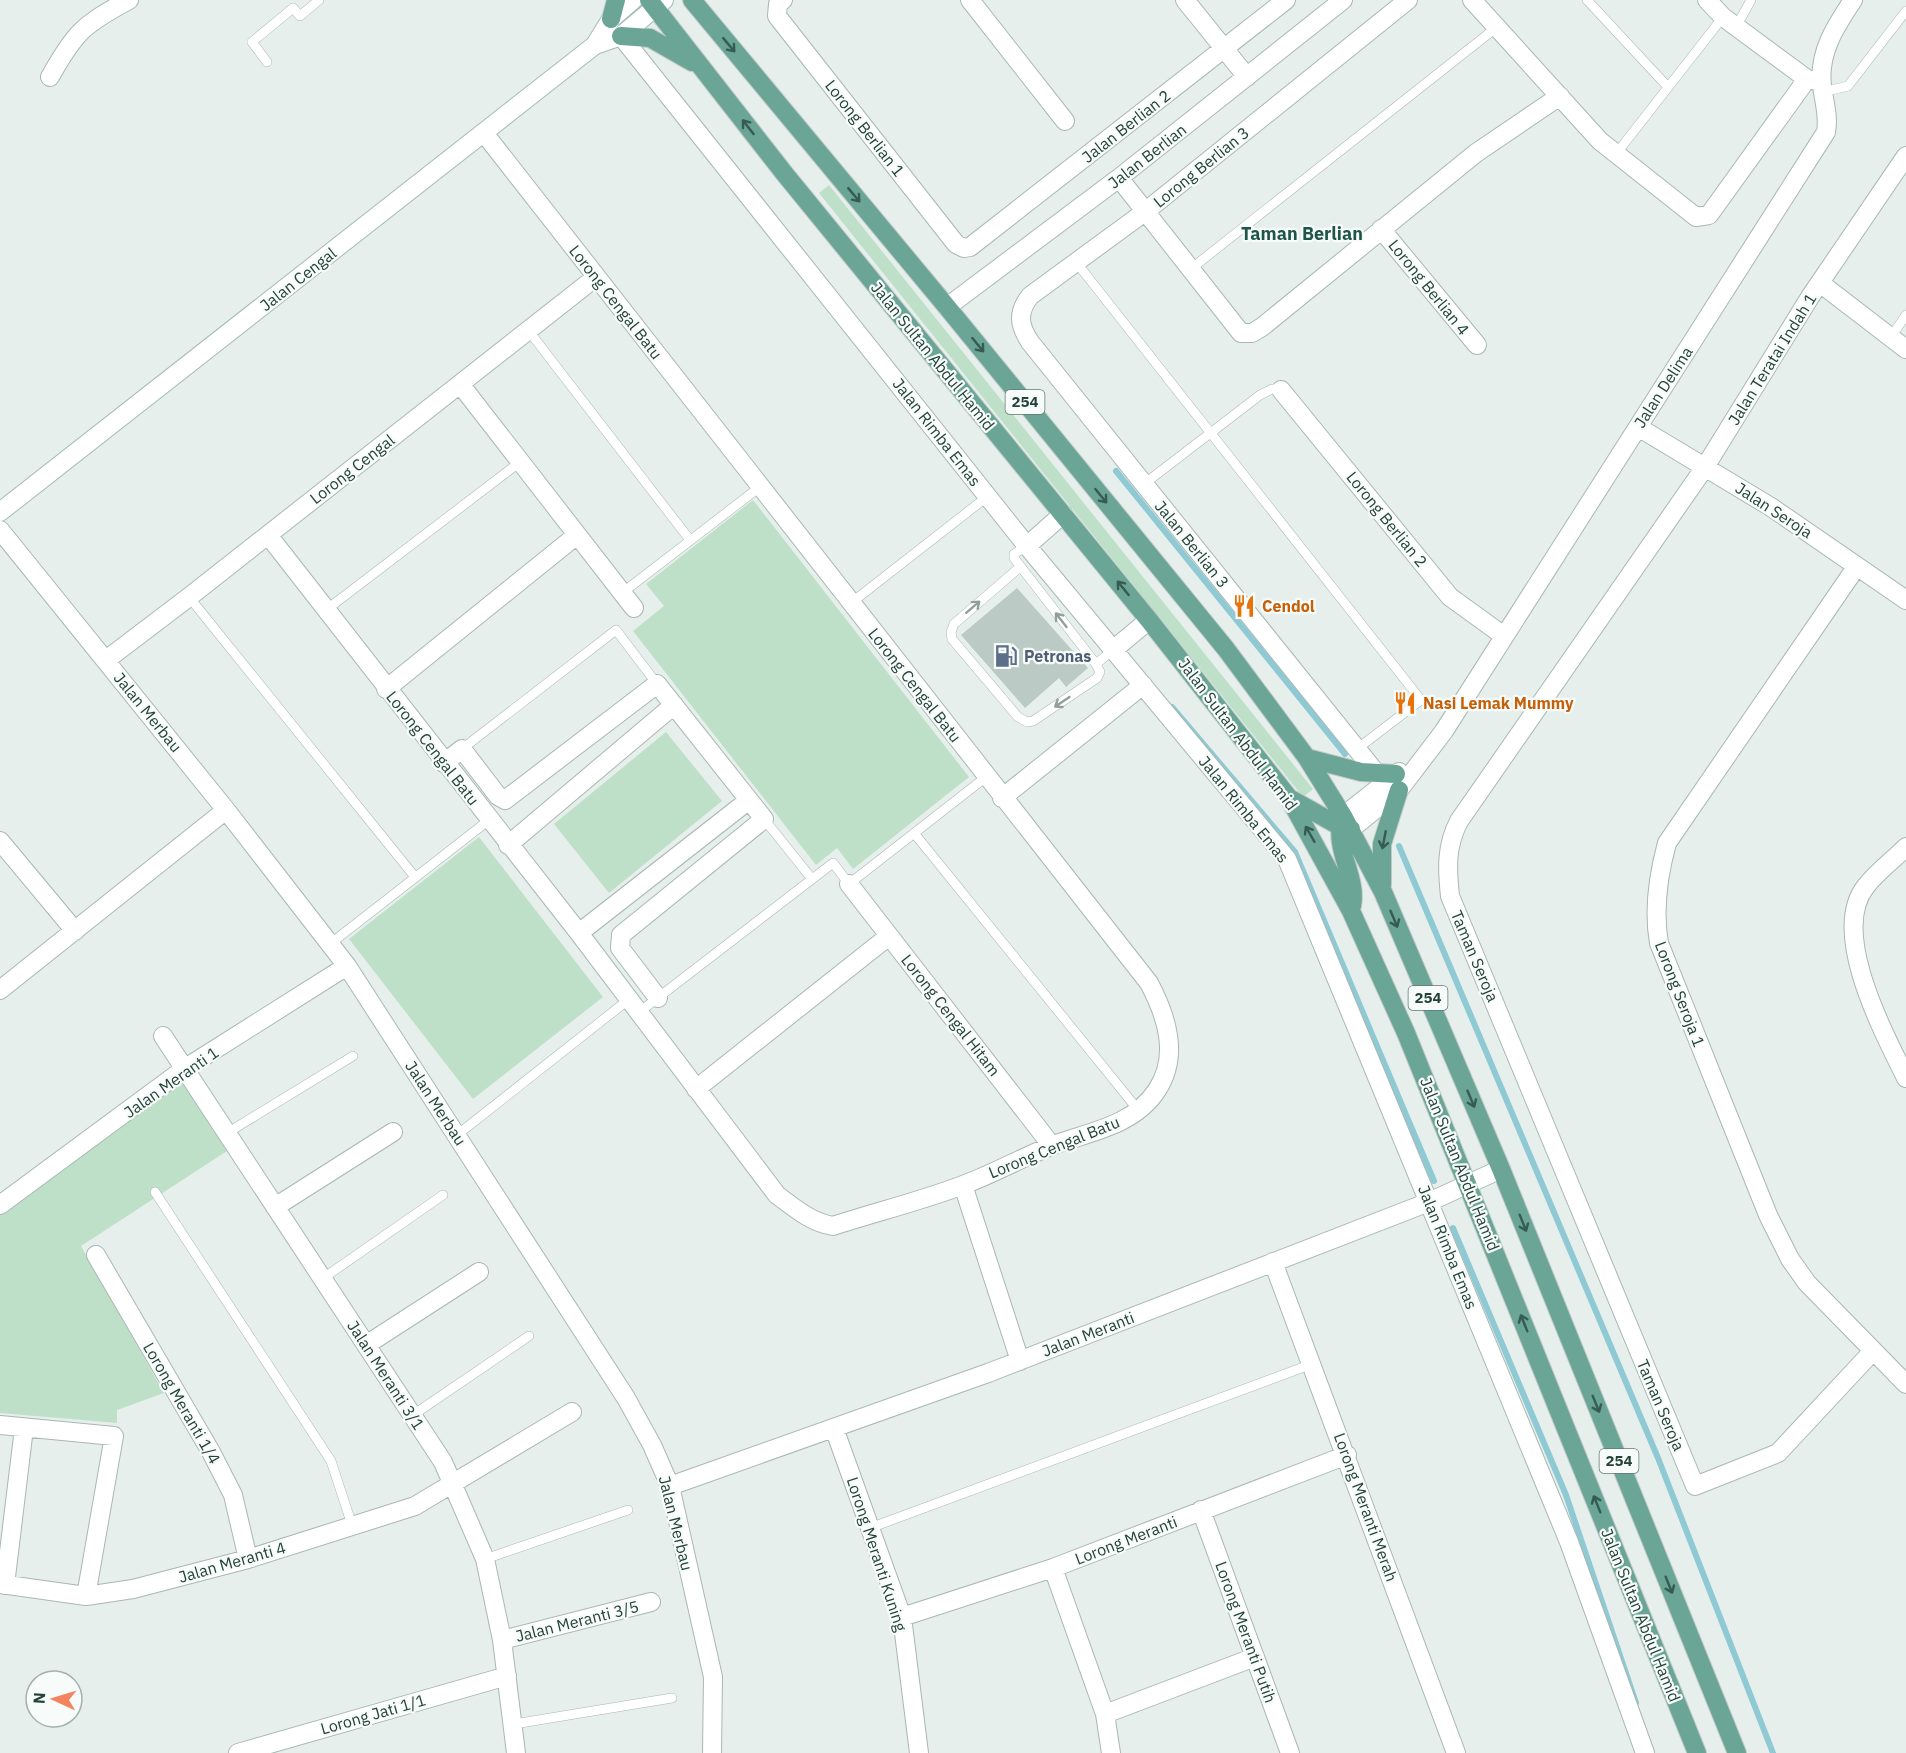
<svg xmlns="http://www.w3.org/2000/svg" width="1906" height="1753" font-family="'IBM Plex Sans',sans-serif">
  <rect width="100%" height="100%" fill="#e6efeb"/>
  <!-- green -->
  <path fill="#bfe0c8" d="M 829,185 L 1313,789 L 1303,797 L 819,193 Z
    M 753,500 L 969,777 L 853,869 L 837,848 L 816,865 L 633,631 L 664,606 L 646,584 Z
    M 666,732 L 722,801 L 609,893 L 554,824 Z
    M 479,837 L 603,997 L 473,1099 L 349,939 Z
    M 183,1082 L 227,1151 L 81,1246 L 164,1393 L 117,1410 L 117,1423 L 0,1413 L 0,1213 Z"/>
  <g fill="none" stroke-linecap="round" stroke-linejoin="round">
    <!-- stream -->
    <path stroke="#8ec9d4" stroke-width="6" d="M 1116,471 L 1345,754
      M 1172,707 L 1295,852 L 1434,1181
      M 1399,846 L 1658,1458 L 1773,1753
      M 1453,1228 L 1566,1495 L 1636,1703"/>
  </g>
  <!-- building -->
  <path fill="#bbcac4" d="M 1017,588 L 1088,668 L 1066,687 L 1059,678 L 1025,708 L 961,635 Z"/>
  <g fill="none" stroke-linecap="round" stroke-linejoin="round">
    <!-- lane casing -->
    <g stroke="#a8b8b2" stroke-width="10">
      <path id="lane" d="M 1587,0 L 1668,87
        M 1736,27 L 1751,0
        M 267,62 L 252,42 L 293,8 L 300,16 L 319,0
        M 1823,92 L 1848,86 L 1906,11
        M 1616,154 L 1723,17
        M 1076,262 L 1421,700 L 1357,749
        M 1192,268 L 1497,27
        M 528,330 L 690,540
        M 1891,337 L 1906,315
        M 1144,484 L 1260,395 L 1272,389 L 1281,390
        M 1027,546 L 1014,554 L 1014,558 L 1096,664 L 1113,650
        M 1020,567 L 954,624 L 951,632 L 952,639 L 1018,717 L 1027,722 L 1033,721 L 1097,678 L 1100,672 L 1096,664
        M 622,593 L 761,486
        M 189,597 L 415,877
        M 851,603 L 988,496
        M 326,610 L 520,462
        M 462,749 L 616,630 L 657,684
        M 764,819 L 812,879
        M 914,833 L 1139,1111
        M 330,944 L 489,820
        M 638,1013 L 833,863 L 849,884 L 986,777
        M 227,1133 L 353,1056
        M 457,1135 L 628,1000
        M 155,1192 L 331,1461 L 352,1525
        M 322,1279 L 443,1195
        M 413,1415 L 529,1336
        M 870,1528 L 1312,1364
        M 485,1559 L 628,1510
        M 514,1724 L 672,1698"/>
    </g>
    <!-- street casing -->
    <g stroke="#a8b8b2" stroke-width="20">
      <path id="street" d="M 783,0 L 778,4 L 777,16 L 956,244 L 964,248 L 970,247 L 1286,0
        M 970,0 L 1065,121
        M 1185,0 L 1247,77
        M 1472,0 L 1600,141 L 1696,217 L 1709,215 L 1807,79
        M 1707,0 L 1723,17 L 1807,79 L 1817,81
        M 621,36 L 1027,546 L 1287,859 L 1569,1542 L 1645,1753
        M 50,77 C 75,32 84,24 129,0
        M 1119,178 L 1241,333 L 1252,333 L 1262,327 L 1476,153 L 1560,96
        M 1381,229 L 1477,345
        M 1820,283 L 1906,349
        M 947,307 L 1119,178 L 1343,0
        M 460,384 L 634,608
        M 1281,390 L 1450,597 L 1504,636
        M 1638,427 L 1771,507 L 1906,600
        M 0,530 L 226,810 L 347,966 L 626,1398 L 652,1445 L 670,1486 L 713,1677 L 712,1753
        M 268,535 L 579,933 L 777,1195 C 795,1208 810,1222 833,1226 C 876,1212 921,1201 963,1185 C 993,1174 1021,1158 1051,1146 C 1088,1132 1134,1126 1157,1090 C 1180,1055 1166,1015 1149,983 L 484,133
        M 1027,546 L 1063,514
        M 1857,566 L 1667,843 C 1658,876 1653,909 1659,943 L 1768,1215 L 1790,1259 L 1807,1283 L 1906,1384
        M 1113,650 L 1149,620
        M 106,660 L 189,597 L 596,277
        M 386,689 L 577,535
        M 444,763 L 462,749 L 498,796 L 505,800 L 657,684 L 764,819 L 621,935 L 620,948 L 658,998
        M 1377,774 L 1030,342 C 1019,325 1017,313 1030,296 L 1146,211 L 1408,0
        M 1002,798 L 1143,685
        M 1343,816 L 1399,772
        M 1351,829 L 1399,790 L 1444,731 L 1826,132 C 1829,116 1824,102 1822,86 C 1818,53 1835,27 1853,0
        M 0,841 L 75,931
        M 508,845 L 674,705
        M 1906,847 C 1893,860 1877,872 1866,886 C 1829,932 1884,1033 1906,1078
        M 849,884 L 1052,1146
        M 579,933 L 749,800
        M 0,990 L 226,810
        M 163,1036 L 443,1462 L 485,1559 L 502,1640 L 516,1753
        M 696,1089 L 889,936
        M 963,1185 L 1020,1361
        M 0,1205 L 184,1069 L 347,966
        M 275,1207 L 393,1132
        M 96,1255 L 211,1452 L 233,1495 L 248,1559
        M 1273,1262 L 1456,1753
        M 366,1345 L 479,1272
        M 1873,1351 L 1778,1453 L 1695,1486 L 1450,896 C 1447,868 1446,846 1459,821 L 1705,467 L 1810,297 L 1906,156
        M 0,1425 L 114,1436 L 86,1596
        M 834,1428 L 902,1617 L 919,1753
        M 670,1486 L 988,1373 L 1429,1202 L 1501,1169
        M 1201,1510 L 1290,1753
        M 1053,1568 L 1105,1714 L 1111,1753
        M 0,1584 L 86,1596 L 133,1589 L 248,1559 L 415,1506 L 572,1412
        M 5,1585 L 24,1428
        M 902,1617 L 1053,1568 L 1347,1455
        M 502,1640 L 651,1602
        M 1105,1714 L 1255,1657
        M 238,1753 L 507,1676"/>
    </g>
    <!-- secondary casing -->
    <g stroke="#a4bbb3" stroke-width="20">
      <path id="secondary" d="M 595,45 L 611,19 L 633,0
        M 0,512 L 595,45 L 621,36 L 664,0"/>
    </g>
    <!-- primary casing -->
    <g stroke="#c2cac8" stroke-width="20">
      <path id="primary" d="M 649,0 L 784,173 L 1149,620 L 1289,798 L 1351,911 L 1406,1033 L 1697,1753
        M 692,0 L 947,307 L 1226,649 L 1307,758 L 1343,816 L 1383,892 L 1501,1169 L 1737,1753
        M 611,19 L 616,0
        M 621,36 L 650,38 L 692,62
        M 1307,758 L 1361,772 L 1396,774
        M 1291,799 L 1341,827 L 1351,829
        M 1343,816 C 1332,849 1358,876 1352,906
        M 1382,885 L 1382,844 L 1399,790"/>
    </g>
    <!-- lane -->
    <use href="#lane" stroke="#fff" stroke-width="9"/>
    <!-- street -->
    <use href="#street" stroke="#fff" stroke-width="18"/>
    <!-- secondary -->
    <use href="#secondary" stroke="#fff" stroke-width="18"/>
    <!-- primary -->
    <use href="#primary" stroke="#6aa596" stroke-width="18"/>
  </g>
  <!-- one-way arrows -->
  <defs><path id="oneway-shaft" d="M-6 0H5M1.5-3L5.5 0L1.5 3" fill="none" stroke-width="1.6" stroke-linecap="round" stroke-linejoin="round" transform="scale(1.5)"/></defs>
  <g stroke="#365b51">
    <use href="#oneway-shaft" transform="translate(729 45) rotate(50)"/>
    <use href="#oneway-shaft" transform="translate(748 127) rotate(-128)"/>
    <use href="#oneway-shaft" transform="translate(854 195) rotate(50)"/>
    <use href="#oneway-shaft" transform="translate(978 345) rotate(51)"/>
    <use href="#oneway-shaft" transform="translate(1101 496) rotate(51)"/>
    <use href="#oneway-shaft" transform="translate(1123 588) rotate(-129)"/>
    <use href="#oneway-shaft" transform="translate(1310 834) rotate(-120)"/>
    <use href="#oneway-shaft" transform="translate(1384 840) rotate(101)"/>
    <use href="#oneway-shaft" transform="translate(1394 919) rotate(67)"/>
    <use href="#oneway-shaft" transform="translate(1471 1099) rotate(67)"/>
    <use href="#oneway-shaft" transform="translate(1523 1223) rotate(68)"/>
    <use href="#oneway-shaft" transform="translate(1524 1323) rotate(-112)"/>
    <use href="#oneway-shaft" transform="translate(1596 1404) rotate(68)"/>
    <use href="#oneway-shaft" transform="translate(1597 1504) rotate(-112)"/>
    <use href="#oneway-shaft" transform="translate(1669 1585) rotate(68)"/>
  </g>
  <g stroke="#92a09c">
    <use href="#oneway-shaft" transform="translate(973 607) rotate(-41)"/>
    <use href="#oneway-shaft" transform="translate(1061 620) rotate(-128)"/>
    <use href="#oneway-shaft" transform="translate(1062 702) rotate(146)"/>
  </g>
  <!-- icons -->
  <defs>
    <g id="restaurant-bare" transform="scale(1.8)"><path d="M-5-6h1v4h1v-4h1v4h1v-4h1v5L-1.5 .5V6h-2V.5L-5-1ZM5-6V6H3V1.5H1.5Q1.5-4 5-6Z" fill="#e8710a" stroke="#f7fbf9" stroke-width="2.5" paint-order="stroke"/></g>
    <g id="fuel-bare" transform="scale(1.8)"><path d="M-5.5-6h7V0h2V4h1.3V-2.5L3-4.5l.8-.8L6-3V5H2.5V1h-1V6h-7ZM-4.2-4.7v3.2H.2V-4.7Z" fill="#5c6f8a" stroke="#f7fbf9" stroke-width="2.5" paint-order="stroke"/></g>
  </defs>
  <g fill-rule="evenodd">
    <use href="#restaurant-bare" x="1244" y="606"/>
    <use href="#fuel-bare" x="1006" y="656"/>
    <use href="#restaurant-bare" x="1405" y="703"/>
  </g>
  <g text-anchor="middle" stroke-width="4.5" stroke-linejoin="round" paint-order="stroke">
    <!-- shield labels -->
    <g fill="#f7fbf9" stroke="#637a73" stroke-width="1.5">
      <rect x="1005.5" y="390" width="39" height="24" rx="4.5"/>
      <rect x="1408.5" y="986" width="39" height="24" rx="4.5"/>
      <rect x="1599.5" y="1449" width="39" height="24" rx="4.5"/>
    </g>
    <g font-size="15" font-weight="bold" fill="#24423a">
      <text x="1025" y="407">254</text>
      <text x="1428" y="1003">254</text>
      <text x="1619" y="1466">254</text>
    </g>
    <!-- street labels -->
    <g font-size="16" fill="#24423a" stroke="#f7fbf9">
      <text transform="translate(1126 126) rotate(-38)" y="6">Jalan Berlian 2</text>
      <text transform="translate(865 128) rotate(52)" y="6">Lorong Berlian 1</text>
      <text transform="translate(1147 156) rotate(-38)" y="6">Jalan Berlian</text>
      <text transform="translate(1201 167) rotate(-39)" y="6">Lorong Berlian 3</text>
      <text transform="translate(298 279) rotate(-38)" y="6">Jalan Cengal</text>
      <text transform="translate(1429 287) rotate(51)" y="6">Lorong Berlian 4</text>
      <text transform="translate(616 302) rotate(52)" y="6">Lorong Cengal Batu</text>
      <text transform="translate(933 356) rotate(51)" y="6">Jalan Sultan Abdul Hamid</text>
      <text transform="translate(1772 359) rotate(-58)" y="6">Jalan Teratai Indah 1</text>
      <text transform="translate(1663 387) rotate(-57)" y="6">Jalan Delima</text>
      <text transform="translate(937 432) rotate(52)" y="6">Jalan Rimba Emas</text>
      <text transform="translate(352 469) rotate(-38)" y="6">Lorong Cengal</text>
      <text transform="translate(1774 510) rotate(33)" y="6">Jalan Seroja</text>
      <text transform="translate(1387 519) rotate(51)" y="6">Lorong Berlian 2</text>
      <text transform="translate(1192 544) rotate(51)" y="6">Jalan Berlian 3</text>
      <text transform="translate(915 685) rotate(52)" y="6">Lorong Cengal Batu</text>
      <text transform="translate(148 712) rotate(51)" y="6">Jalan Merbau</text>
      <text transform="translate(1238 734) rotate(53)" y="6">Jalan Sultan Abdul Hamid</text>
      <text transform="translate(433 748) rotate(52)" y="6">Lorong Cengal Batu</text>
      <text transform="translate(1244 809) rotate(51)" y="6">Jalan Rimba Emas</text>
      <text transform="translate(1475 956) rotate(67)" y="6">Taman Seroja</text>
      <text transform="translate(1680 994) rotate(69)" y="6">Lorong Seroja 1</text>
      <text transform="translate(951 1015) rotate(52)" y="6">Lorong Cengal Hitam</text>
      <text transform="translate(171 1082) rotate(-35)" y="6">Jalan Meranti 1</text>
      <text transform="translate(436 1103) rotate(57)" y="6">Jalan Merbau</text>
      <text transform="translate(1054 1147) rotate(-22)" y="6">Lorong Cengal Batu</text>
      <text transform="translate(1460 1164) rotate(68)" y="6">Jalan Sultan Abdul Hamid</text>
      <text transform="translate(1448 1247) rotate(68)" y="6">Jalan Rimba Emas</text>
      <text transform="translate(1088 1334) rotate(-21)" y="6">Jalan Meranti</text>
      <text transform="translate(386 1375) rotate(57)" y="6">Jalan Meranti 3/1</text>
      <text transform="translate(182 1403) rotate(60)" y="6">Lorong Meranti 1/4</text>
      <text transform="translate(1661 1405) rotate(67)" y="6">Taman Seroja</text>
      <text transform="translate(1366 1507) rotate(70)" y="6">Lorong Meranti Merah</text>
      <text transform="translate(676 1523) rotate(76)" y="6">Jalan Merbau</text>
      <text transform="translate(1126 1540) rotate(-21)" y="6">Lorong Meranti</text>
      <text transform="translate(877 1554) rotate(72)" y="6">Lorong Meranti Kuning</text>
      <text transform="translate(232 1562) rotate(-16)" y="6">Jalan Meranti 4</text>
      <text transform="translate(1641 1615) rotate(68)" y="6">Jalan Sultan Abdul Hamid</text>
      <text transform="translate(577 1621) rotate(-14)" y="6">Jalan Meranti 3/5</text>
      <text transform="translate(1246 1632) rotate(70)" y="6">Lorong Meranti Putih</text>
      <text transform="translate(373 1714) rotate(-16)" y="6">Lorong Jati 1/1</text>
    </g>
    <!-- food labels -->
    <g font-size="16" font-weight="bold" fill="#c56008" stroke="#f7fbf9" text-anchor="start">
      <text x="1262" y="612">Cendol</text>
      <text x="1423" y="709">Nasi Lemak Mummy</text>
    </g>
    <!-- service labels -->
    <g font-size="16" font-weight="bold" fill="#4e5e75" stroke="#f7fbf9" text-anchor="start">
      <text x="1024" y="662">Petronas</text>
    </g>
    <!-- neighbourhood labels -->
    <g font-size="18" font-weight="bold" fill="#1f5548" stroke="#f7fbf9">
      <text x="1302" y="240">Taman Berlian</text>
    </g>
  </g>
  <!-- north arrow -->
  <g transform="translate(54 1699) rotate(274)"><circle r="28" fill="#f7fbf9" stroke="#a3b1ad" stroke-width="1.5"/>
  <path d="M0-4.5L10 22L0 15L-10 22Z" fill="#f4845f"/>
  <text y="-9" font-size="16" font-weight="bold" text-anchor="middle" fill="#24423a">N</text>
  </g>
</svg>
